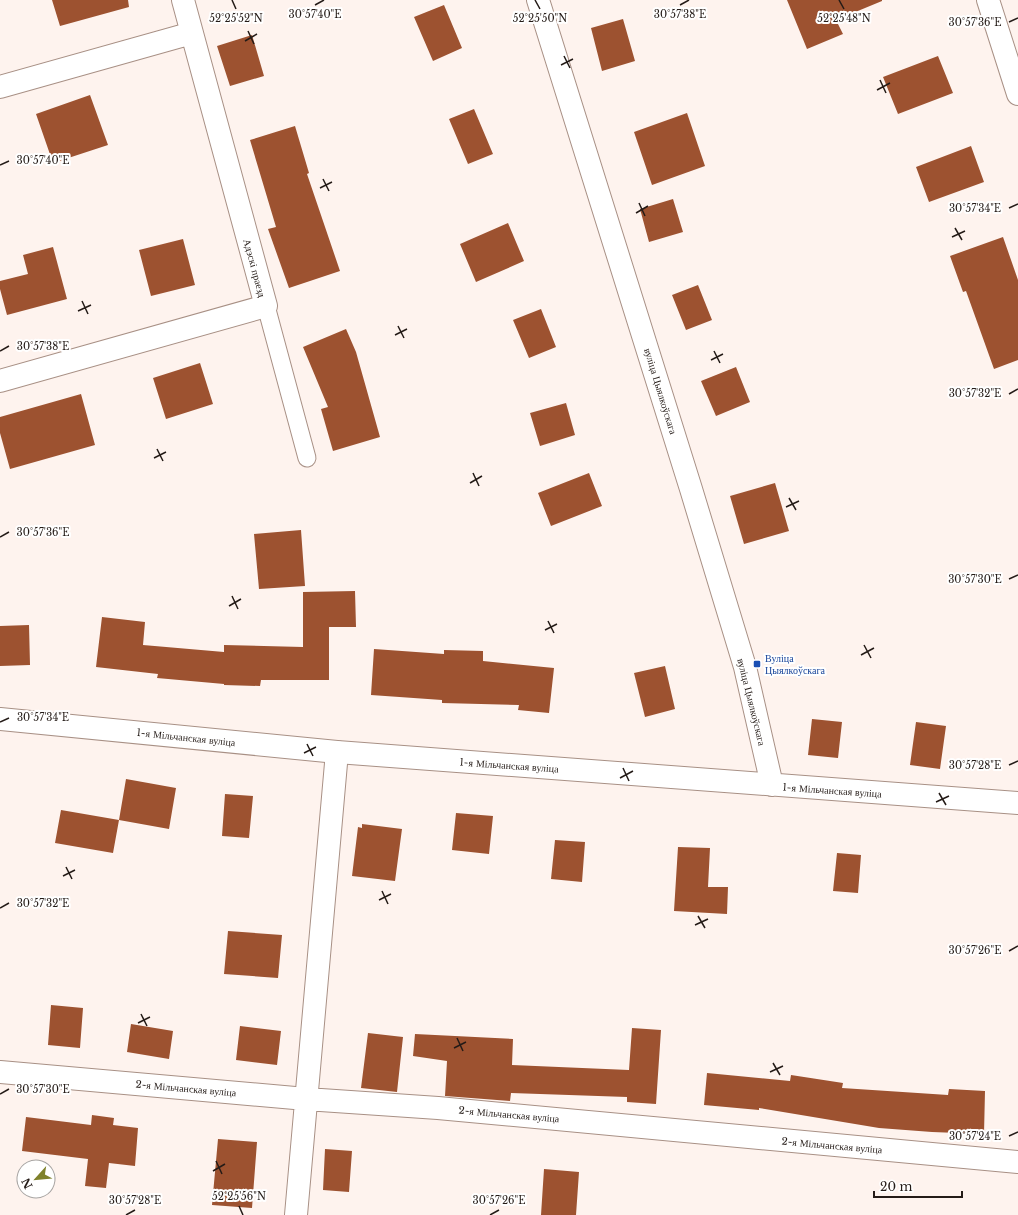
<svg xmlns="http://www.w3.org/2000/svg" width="1018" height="1215" font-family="'Libre Baskerville',serif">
  <rect width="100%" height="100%" fill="#fef3ee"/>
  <!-- building -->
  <path fill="#9d5230" d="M 52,0 L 128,0 L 129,7 L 60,26 Z
    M 787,0 L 882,0 L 882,1 L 836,20 L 843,34 L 807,49 Z
    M 444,5 L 462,48 L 433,61 L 414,17 Z
    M 623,19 L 635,61 L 602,71 L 591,28 Z
    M 252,35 L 264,76 L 230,86 L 217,46 Z
    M 938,56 L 953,93 L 898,114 L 883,77 Z
    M 90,95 L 108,145 L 53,163 L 36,114 Z
    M 474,109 L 493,154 L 468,164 L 449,119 Z
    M 687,113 L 705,166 L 652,185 L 634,132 Z
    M 295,126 L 309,173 L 307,174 L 340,271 L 289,288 L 268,229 L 276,227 L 250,140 Z
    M 971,146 L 984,182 L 929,202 L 916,167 Z
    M 673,199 L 683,232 L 649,242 L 640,209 Z
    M 508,223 L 524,261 L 476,282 L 460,244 Z
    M 1003,237 L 1018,280 L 1018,360 L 994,369 L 966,291 L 963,292 L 950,256 Z
    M 183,239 L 195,285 L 151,296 L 139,250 Z
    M 53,247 L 67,299 L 7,315 L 0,289 L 0,281 L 28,274 L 23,255 Z
    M 698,285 L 712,320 L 686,330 L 672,295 Z
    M 541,309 L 556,347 L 529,358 L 513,320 Z
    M 346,329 L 356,352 L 380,437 L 333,451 L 321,409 L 328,407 L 303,347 Z
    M 200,363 L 213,404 L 166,419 L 153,378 Z
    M 736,367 L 750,402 L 716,416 L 701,381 Z
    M 81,394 L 95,445 L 10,469 L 0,433 L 0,417 Z
    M 566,403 L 575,435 L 540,446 L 530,413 Z
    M 589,473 L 602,506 L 551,526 L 538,493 Z
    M 775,483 L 789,531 L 744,544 L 730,496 Z
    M 301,530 L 305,586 L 259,589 L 254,534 Z
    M 355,591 L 356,627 L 329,627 L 329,680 L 261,680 L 260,686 L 224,685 L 224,684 L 157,678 L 158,674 L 96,667 L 102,617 L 145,622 L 143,645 L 224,652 L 224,645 L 303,647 L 303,592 Z
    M 29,625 L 30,665 L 0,666 L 0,626 Z
    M 374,649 L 444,654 L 444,650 L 483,651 L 483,661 L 554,668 L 549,713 L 518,710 L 519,705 L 442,703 L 442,700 L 371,695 Z
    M 665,666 L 675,709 L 645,717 L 634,673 Z
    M 812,719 L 842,722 L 838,758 L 808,755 Z
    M 916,722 L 946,726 L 940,769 L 910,765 Z
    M 126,779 L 176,788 L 169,829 L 119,820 Z
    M 225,794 L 253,796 L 249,838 L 222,836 Z
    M 61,810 L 119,820 L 113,853 L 55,843 Z
    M 456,813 L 493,816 L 489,854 L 452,850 Z
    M 362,824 L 402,829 L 395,881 L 352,876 L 358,827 L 362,828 Z
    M 555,840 L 585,842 L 582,882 L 551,879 Z
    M 678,847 L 710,848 L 708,887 L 728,887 L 727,914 L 674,911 Z
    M 837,853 L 861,855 L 858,893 L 833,891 Z
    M 228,931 L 282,935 L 278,978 L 224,974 Z
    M 51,1005 L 83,1008 L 80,1048 L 48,1045 Z
    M 131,1024 L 173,1031 L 169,1059 L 127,1052 Z
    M 240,1026 L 281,1031 L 277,1065 L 236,1060 Z
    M 632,1028 L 661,1030 L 656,1104 L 627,1102 L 627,1097 L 511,1093 L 510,1101 L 445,1096 L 447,1061 L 413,1056 L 415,1034 L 513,1039 L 512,1065 L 629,1070 Z
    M 368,1033 L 403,1037 L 397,1092 L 361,1088 Z
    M 707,1073 L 790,1081 L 791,1075 L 843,1083 L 842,1088 L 948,1095 L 949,1089 L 985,1091 L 984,1134 L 932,1132 L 879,1128 L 759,1108 L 759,1110 L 704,1105 Z
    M 92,1115 L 114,1118 L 113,1125 L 138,1128 L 135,1166 L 109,1163 L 106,1188 L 85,1186 L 88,1159 L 22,1151 L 26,1117 L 91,1125 Z
    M 218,1139 L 257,1142 L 252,1208 L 212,1205 Z
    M 325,1149 L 352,1151 L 349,1192 L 323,1190 Z
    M 544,1169 L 579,1172 L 576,1215 L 541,1215 Z"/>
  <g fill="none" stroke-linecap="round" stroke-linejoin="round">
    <!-- service casing -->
    <g stroke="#a89085" stroke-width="19">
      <path id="service" d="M 266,306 L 307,458"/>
    </g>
    <!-- minor casing -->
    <g stroke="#a89085" stroke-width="24">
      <path id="minor" d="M 988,0 L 1018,94
        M 0,87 L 192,33
        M 0,381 L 266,306 L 183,0
        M 0,1072 L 306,1099 L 438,1108 L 1018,1162
        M 296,1215 L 337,752"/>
    </g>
    <!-- tertiary casing -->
    <g stroke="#a89085" stroke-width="24">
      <path id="tertiary" d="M 538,0 L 691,489 L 745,667 L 772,785
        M 0,719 L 337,752 L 1018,803"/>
    </g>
    <!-- service -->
    <use href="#service" stroke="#fff" stroke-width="17"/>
    <!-- minor -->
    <use href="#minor" stroke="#fff" stroke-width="22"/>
    <!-- tertiary -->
    <use href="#tertiary" stroke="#fff" stroke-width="22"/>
  </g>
  <!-- ticks -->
  <path fill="none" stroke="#241b17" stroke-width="1.5" d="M 232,0 L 236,9M 535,0 L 540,9M 839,0 L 844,9M 315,5 L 324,0M 680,5 L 689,0M 1009,22 L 1018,18M 248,31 L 254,44M 245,41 L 257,34M 564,56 L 570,68M 561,65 L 573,59M 880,80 L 886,93M 877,90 L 890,83M 0,165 L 9,161M 323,179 L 329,191M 320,188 L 332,182M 639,203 L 645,216M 1009,208 L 1018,204M 636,213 L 648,206M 955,228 L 962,240M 952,237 L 965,231M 82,301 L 88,314M 78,311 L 91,305M 398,326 L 404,338M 395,335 L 407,329M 0,351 L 9,346M 714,351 L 720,363M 711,360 L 723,354M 1009,394 L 1018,389M 157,449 L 163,461M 154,458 L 166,452M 473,473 L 479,486M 470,483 L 482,476M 789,498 L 796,510M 786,507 L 799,501M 0,537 L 9,532M 1009,579 L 1018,575M 232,596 L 238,609M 229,606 L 241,599M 548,621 L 554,633M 545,630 L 557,624M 864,645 L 871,658M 861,655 L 874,648M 0,722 L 9,718M 307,744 L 313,756M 304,753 L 316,747M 1009,765 L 1018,761M 623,768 L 629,781M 620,778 L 633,771M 939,793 L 946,805M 936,802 L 949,796M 66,867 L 72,879M 63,876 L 75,870M 382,891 L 388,904M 379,900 L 391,894M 0,908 L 9,903M 698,916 L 705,928M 695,925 L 708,919M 1009,951 L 1018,946M 141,1014 L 147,1026M 138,1023 L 150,1017M 457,1038 L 463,1051M 454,1048 L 466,1042M 773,1063 L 780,1075M 770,1072 L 783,1066M 0,1094 L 9,1089M 1009,1136 L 1018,1132M 216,1161 L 222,1174M 213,1171 L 225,1164M 239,1206 L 243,1215M 126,1215 L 135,1210M 490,1215 L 499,1210"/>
  <!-- markers -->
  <rect fill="#1a4fb4" stroke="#fff" stroke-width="1.5" x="753" y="660" width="8" height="8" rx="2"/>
  <g text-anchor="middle" stroke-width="4" stroke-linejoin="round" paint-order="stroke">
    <!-- street labels -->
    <g font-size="10" fill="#241b17" stroke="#fff">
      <text transform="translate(255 268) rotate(75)" y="4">Адэскі праезд</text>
      <text transform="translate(661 391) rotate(73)" y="4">вуліца Цыялкоўскага</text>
      <text transform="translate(752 702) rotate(76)" y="4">вуліца Цыялкоўскага</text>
      <text transform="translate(186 737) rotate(6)" y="4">1-я Мільчанская вуліца</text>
      <text transform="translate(509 765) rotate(4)" y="4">1-я Мільчанская вуліца</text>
      <text transform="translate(832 790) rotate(4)" y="4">1-я Мільчанская вуліца</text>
      <text transform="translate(186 1088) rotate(5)" y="4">2-я Мільчанская вуліца</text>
      <text transform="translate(509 1114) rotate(5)" y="4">2-я Мільчанская вуліца</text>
      <text transform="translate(832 1145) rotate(5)" y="4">2-я Мільчанская вуліца</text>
    </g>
    <!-- transit labels -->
    <g font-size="10" fill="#164399" stroke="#fff" text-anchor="start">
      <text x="765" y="662">Вуліца<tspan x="765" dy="12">Цыялкоўскага</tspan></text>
    </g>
  </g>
  <g font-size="10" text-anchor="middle" fill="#241b17" stroke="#fff" stroke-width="4" stroke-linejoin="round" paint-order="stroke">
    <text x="680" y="18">30°57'38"E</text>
    <text x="315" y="18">30°57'40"E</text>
    <text x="236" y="22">52°25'52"N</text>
    <text x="540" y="22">52°25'50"N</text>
    <text x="844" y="22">52°25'48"N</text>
    <text x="975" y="26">30°57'36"E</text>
    <text x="43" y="164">30°57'40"E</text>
    <text x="975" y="212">30°57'34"E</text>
    <text x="43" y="350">30°57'38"E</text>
    <text x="975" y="397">30°57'32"E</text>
    <text x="43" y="536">30°57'36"E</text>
    <text x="975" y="583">30°57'30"E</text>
    <text x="43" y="721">30°57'34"E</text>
    <text x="975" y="769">30°57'28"E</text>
    <text x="43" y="907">30°57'32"E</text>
    <text x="975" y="954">30°57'26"E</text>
    <text x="43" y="1093">30°57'30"E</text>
    <text x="975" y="1140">30°57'24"E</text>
    <text x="239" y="1200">52°25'56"N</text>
    <text x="135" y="1204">30°57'28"E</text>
    <text x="499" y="1204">30°57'26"E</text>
  </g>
  <!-- north arrow -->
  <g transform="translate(36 1179) rotate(243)"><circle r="19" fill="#ffffff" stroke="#a7a4a2"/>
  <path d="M0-3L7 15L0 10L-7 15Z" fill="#7f812b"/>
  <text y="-6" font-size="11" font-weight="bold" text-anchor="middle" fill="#241b17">N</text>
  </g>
  <!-- scale -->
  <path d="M874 1191v6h88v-6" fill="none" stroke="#241b17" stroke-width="2"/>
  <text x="880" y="1191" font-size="12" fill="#241b17" stroke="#ffffff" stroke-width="3" paint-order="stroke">20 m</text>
</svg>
